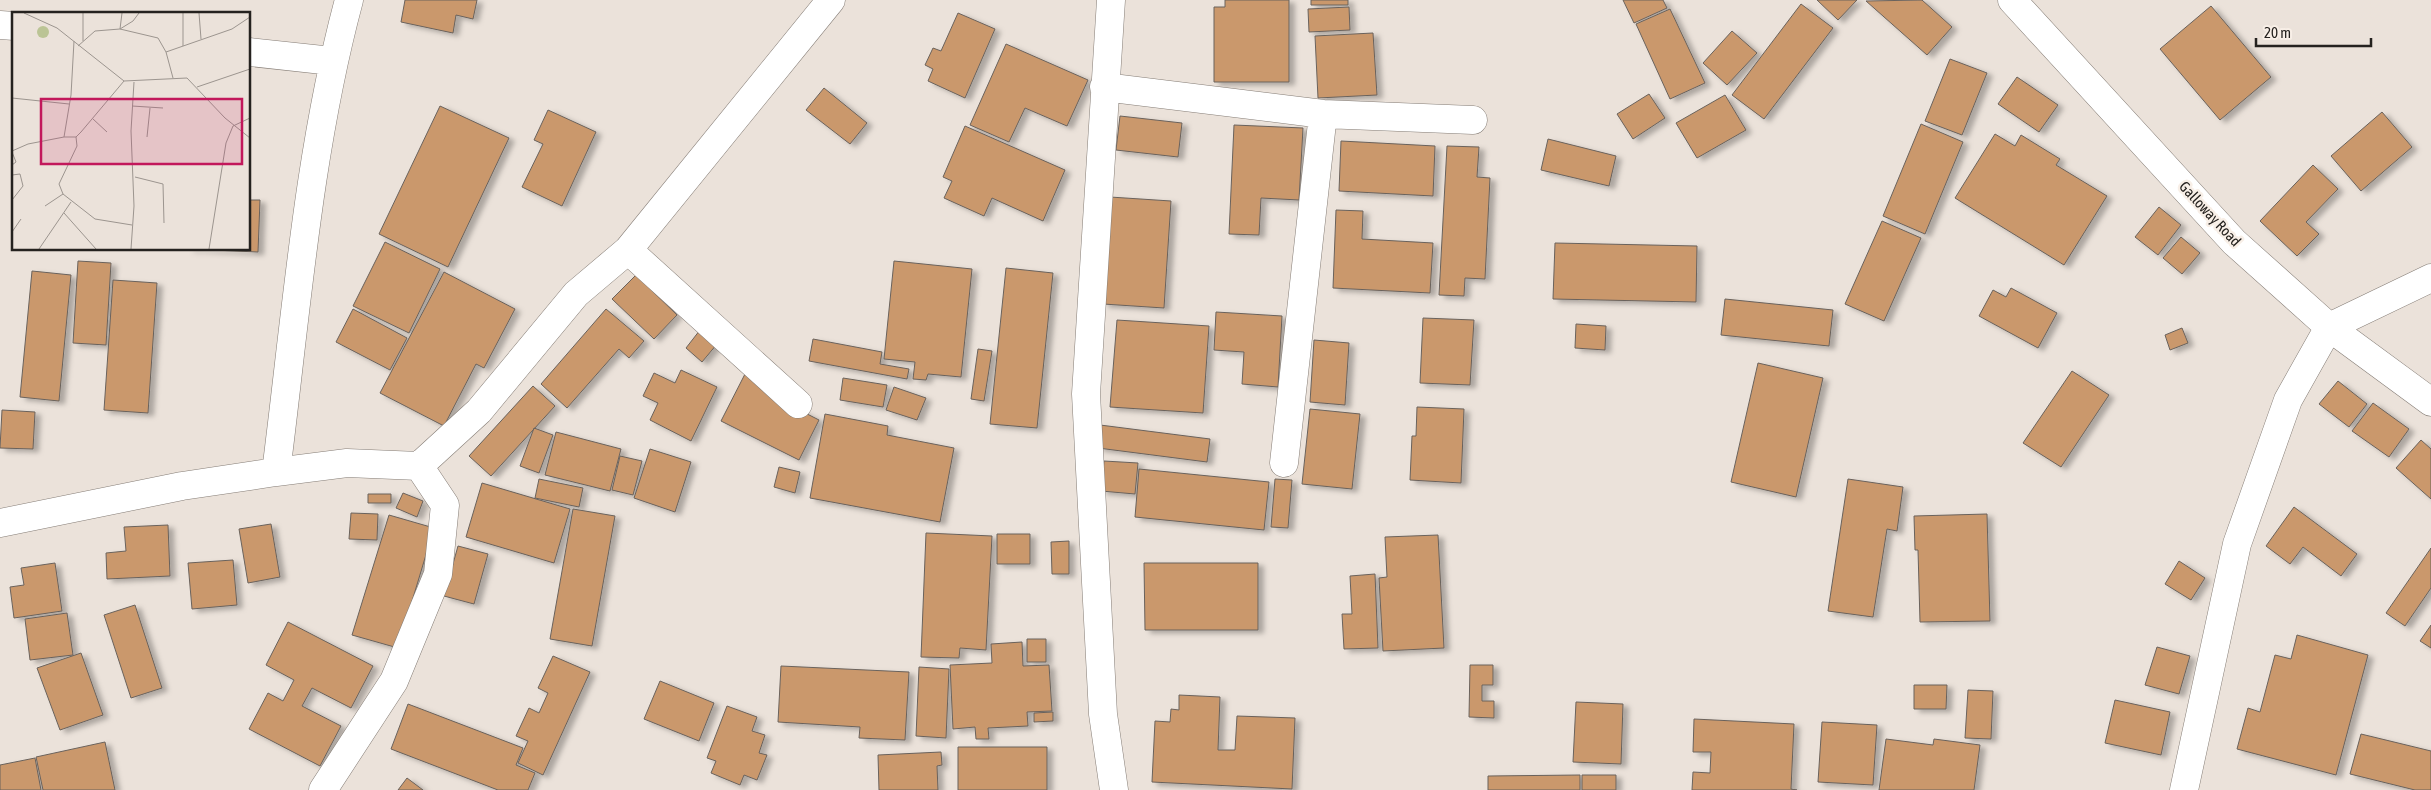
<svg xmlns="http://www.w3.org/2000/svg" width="2431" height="790" font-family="'Asap Condensed',sans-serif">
  <defs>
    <filter id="shadow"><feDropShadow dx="5.5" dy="3" stdDeviation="2.5" flood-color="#0004"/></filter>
  </defs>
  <rect width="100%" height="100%" fill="#ebe2da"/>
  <!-- building -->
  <path fill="#ca986c" stroke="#6a625c" filter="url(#shadow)" d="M 405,0 L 477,0 L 473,19 L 456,15 L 453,33 L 401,22 Z
    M 1225,0 L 1289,0 L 1289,82 L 1214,82 L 1214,7 L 1225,7 Z
    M 1311,0 L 1348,0 L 1348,5 L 1311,5 Z
    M 1623,0 L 1663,0 L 1667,8 L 1634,23 Z
    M 1817,0 L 1857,0 L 1838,20 Z
    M 1922,0 L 1952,27 L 1927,55 L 1866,1 Z
    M 1801,4 L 1833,28 L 1764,119 L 1732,95 Z
    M 2211,6 L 2271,77 L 2220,120 L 2160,49 Z
    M 1349,7 L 1350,30 L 1309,32 L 1308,9 Z
    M 1670,9 L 1705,83 L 1670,99 L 1636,24 Z
    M 958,13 L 995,29 L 965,98 L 928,81 L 933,69 L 925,65 L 933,48 L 941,51 Z
    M 1732,31 L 1757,53 L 1727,85 L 1703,63 Z
    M 1373,33 L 1377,95 L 1318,98 L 1315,36 Z
    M 1006,44 L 1088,80 L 1067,126 L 1025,108 L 1009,142 L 970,125 Z
    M 1950,59 L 1987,73 L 1962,135 L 1925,121 Z
    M 2017,77 L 2058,105 L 2039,132 L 1998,104 Z
    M 824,88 L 867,123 L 850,144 L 806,110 Z
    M 1649,94 L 1665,118 L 1633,139 L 1617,114 Z
    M 1725,95 L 1746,130 L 1697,158 L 1676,123 Z
    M 440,106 L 509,138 L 448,267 L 379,234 Z
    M 548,110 L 596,132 L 562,206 L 522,187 L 543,144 L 534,140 Z
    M 2382,112 L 2412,147 L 2361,191 L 2331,156 Z
    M 1120,116 L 1182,123 L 1178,157 L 1116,150 Z
    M 1921,124 L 1963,142 L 1925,234 L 1883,216 Z
    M 1234,125 L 1303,128 L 1299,200 L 1261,198 L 1259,235 L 1229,234 Z
    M 965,126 L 1065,170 L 1043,221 L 992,198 L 984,216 L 944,198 L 952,181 L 943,177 Z
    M 1995,134 L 2015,146 L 2021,135 L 2060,159 L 2056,165 L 2107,196 L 2064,265 L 1955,198 Z
    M 1548,139 L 1616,156 L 1609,186 L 1541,170 Z
    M 1341,141 L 1435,146 L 1433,196 L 1339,191 Z
    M 1447,146 L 1479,147 L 1477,177 L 1490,178 L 1485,279 L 1465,278 L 1464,296 L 1439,295 Z
    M 2313,165 L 2338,189 L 2306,222 L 2319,234 L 2297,256 L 2260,221 Z
    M 1110,197 L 1171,201 L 1164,308 L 1103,304 Z
    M 249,200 L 260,200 L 258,252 L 188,249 L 249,249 Z
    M 2159,207 L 2181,225 L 2158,255 L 2135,237 Z
    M 1336,210 L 1363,211 L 1362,239 L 1433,243 L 1430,293 L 1333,288 Z
    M 1882,221 L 1921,238 L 1884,321 L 1845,304 Z
    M 2181,237 L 2200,253 L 2182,274 L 2163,258 Z
    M 385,242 L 440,269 L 409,333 L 353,306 Z
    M 1555,243 L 1697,246 L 1696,302 L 1553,299 Z
    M 78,261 L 111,263 L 106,345 L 73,343 Z
    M 894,261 L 972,269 L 961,377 L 928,374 L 926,380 L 913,379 L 915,362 L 884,359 Z
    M 1006,268 L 1053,273 L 1037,428 L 990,424 Z
    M 32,271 L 71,275 L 59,401 L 20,397 Z
    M 444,272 L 515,309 L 484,368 L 476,364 L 444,426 L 380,393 Z
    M 636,275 L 677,315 L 654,339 L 612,299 Z
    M 113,280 L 157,283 L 148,413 L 104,410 Z
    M 2011,288 L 2057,313 L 2038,348 L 1979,316 L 1993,290 L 2006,297 Z
    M 1725,299 L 1833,310 L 1829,346 L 1721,335 Z
    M 353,309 L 407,338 L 390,370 L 336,342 Z
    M 606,309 L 644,341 L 629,358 L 619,349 L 567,408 L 541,384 Z
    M 1216,312 L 1282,316 L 1278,387 L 1242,384 L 1244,352 L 1214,350 Z
    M 1423,318 L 1474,320 L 1470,385 L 1420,383 Z
    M 1117,320 L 1209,326 L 1203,413 L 1110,407 Z
    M 1576,324 L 1606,326 L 1605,350 L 1575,348 Z
    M 2182,328 L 2188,343 L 2170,350 L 2165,335 Z
    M 700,330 L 717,344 L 702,362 L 686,348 Z
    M 813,339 L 882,352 L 880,364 L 909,369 L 907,379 L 809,361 Z
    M 1314,340 L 1349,343 L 1345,405 L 1310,402 Z
    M 978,349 L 992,351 L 984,401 L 971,399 Z
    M 1758,363 L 1823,378 L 1796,497 L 1731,482 Z
    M 681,370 L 717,387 L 691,441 L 650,420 L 658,403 L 643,396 L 654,373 L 675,383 Z
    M 2072,371 L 2109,395 L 2061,467 L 2023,443 Z
    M 745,374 L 768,394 L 819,420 L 799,460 L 721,421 Z
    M 843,378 L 887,385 L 883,407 L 840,400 Z
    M 2338,381 L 2367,404 L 2349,427 L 2319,404 Z
    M 533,386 L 555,406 L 491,476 L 469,456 Z
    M 894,387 L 926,398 L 917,420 L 886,410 Z
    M 2373,403 L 2409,429 L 2389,457 L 2352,431 Z
    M 1417,407 L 1464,409 L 1461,483 L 1410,480 L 1412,436 L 1416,436 Z
    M 1310,409 L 1360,414 L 1352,489 L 1302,484 Z
    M 2,410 L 35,412 L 33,449 L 0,448 Z
    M 825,414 L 888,426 L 887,435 L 954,448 L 940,522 L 810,498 Z
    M 1100,425 L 1210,439 L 1207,462 L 1098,448 Z
    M 534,428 L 553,435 L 539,473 L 520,466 Z
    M 556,432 L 621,449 L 610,491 L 545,475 Z
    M 2421,440 L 2431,449 L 2431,499 L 2396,468 Z
    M 650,449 L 691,462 L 675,512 L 634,498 Z
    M 620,456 L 642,461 L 633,495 L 612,490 Z
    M 1104,461 L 1138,463 L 1135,494 L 1101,491 Z
    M 779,467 L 800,472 L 795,493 L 774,487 Z
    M 1139,469 L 1269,482 L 1264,530 L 1135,517 Z
    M 539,479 L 583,488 L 579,507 L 535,498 Z
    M 1275,479 L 1292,480 L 1288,528 L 1271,527 Z
    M 1848,479 L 1903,487 L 1897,531 L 1887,529 L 1873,617 L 1828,611 Z
    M 482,483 L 570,509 L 554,563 L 466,537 Z
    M 403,493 L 423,501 L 417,517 L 396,508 Z
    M 368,494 L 391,494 L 391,503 L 368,503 Z
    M 2294,507 L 2357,554 L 2341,576 L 2303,547 L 2290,564 L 2266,546 Z
    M 573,509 L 615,516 L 592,646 L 550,639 Z
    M 351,513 L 378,514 L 377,540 L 349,539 Z
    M 1987,514 L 1990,621 L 1920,622 L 1918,550 L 1915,550 L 1914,516 Z
    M 389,515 L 434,528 L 398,648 L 352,635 Z
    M 271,524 L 280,577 L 248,583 L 239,529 Z
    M 168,525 L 170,576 L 107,579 L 106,553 L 126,551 L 124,527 Z
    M 926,533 L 992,536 L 986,650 L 960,648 L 959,658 L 921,657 Z
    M 997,534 L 1030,534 L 1030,564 L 997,564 Z
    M 1438,535 L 1444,648 L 1383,651 L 1379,578 L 1387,577 L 1385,537 Z
    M 1069,541 L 1069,574 L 1052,574 L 1051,542 Z
    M 458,546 L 488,554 L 474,604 L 444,596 Z
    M 2431,548 L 2431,588 L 2405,626 L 2386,613 Z
    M 233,560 L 237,605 L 192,609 L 188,563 Z
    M 2179,561 L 2205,578 L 2191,600 L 2165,584 Z
    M 55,563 L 62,611 L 14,618 L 10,587 L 24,585 L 21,568 Z
    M 1144,563 L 1258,563 L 1258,630 L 1145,630 Z
    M 1375,574 L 1378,648 L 1344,649 L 1342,614 L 1352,614 L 1350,576 Z
    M 135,605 L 162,688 L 131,698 L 104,615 Z
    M 67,613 L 73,655 L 30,660 L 25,619 Z
    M 288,622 L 373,666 L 351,708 L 312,688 L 302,706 L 341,726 L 320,766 L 249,729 L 268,693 L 283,701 L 294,680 L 266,665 Z
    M 2431,625 L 2431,648 L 2420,641 Z
    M 2297,635 L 2368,655 L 2336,775 L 2237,749 L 2248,708 L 2260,712 L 2275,655 L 2291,659 Z
    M 1027,639 L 1046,639 L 1046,662 L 1027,662 Z
    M 1022,642 L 1023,666 L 1049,665 L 1052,711 L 1027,712 L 1028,726 L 988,728 L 989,739 L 976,739 L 975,727 L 953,729 L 950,665 L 992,663 L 991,644 Z
    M 2157,647 L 2190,656 L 2179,694 L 2145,685 Z
    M 81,653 L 103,715 L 60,730 L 37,668 Z
    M 553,656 L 590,672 L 543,775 L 518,763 L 528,741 L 516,736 L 529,708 L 539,713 L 548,693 L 538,688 Z
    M 1470,665 L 1493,665 L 1493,685 L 1482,685 L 1482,701 L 1494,701 L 1494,718 L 1469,717 Z
    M 781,666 L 909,672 L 905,740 L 859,738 L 860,727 L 778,722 Z
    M 919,667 L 949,669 L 946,738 L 916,736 Z
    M 660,681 L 714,703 L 699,741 L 644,719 Z
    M 1914,685 L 1947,685 L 1946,709 L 1914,709 Z
    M 1968,690 L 1993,691 L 1991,739 L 1965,738 Z
    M 1179,695 L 1220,697 L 1218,750 L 1235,750 L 1237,716 L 1295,718 L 1292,789 L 1152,782 L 1155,721 L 1170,722 L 1171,709 L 1179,710 Z
    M 2115,700 L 2170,712 L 2161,755 L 2105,743 Z
    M 1576,702 L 1623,704 L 1621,764 L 1573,762 Z
    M 408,704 L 523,748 L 516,765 L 535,773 L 528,790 L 498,790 L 391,749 Z
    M 727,706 L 757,717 L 752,731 L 765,735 L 759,753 L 767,755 L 757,780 L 744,775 L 740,785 L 711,773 L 716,761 L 707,758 Z
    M 1053,712 L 1053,721 L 1034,722 L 1034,713 Z
    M 1694,719 L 1794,724 L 1791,789 L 1797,790 L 1692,790 L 1693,772 L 1710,773 L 1711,752 L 1693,752 Z
    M 1822,722 L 1877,725 L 1873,785 L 1818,782 Z
    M 2361,734 L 2431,751 L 2431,790 L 2415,790 L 2350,774 Z
    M 1886,739 L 1933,745 L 1934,739 L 1980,745 L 1974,790 L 1879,790 Z
    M 105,742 L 115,790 L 43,790 L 36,757 Z
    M 958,747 L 1047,747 L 1047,790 L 958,790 Z
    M 941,752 L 942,765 L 937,766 L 938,790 L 879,790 L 878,755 Z
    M 35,758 L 41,790 L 0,790 L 0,765 Z
    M 1580,775 L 1580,790 L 1488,790 L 1488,776 Z
    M 1582,775 L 1616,775 L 1616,790 L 1582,790 Z
    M 407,778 L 423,790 L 398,790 Z"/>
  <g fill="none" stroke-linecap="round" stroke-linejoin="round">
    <!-- minor casing -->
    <g stroke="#857d76" stroke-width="29">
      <path id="minor" d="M 349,0 C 308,152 296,316 276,472 L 347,463 L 419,466 L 479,411 L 576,294 L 628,250 L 831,0
        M 1111,0 L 1086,394 L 1103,714 L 1114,790
        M 2012,0 L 2234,242 L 2329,327 L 2431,402
        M 0,25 L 14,26
        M 249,52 L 332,61
        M 1104,87 L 1323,114 L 1473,120
        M 628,250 L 798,404
        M 1284,463 L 1323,114
        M 0,523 L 182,486 L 276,472
        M 323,790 L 394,681 L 438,574 L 445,505 L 419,466
        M 2184,790 L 2237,544 L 2288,400 L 2329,327 L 2431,278"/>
    </g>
    <!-- minor -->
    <use href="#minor" stroke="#fff" stroke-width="28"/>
  </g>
  <g text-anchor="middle" stroke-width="5" stroke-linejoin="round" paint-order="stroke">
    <!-- street labels -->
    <g font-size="15" fill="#25221f" stroke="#f8efe7">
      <text transform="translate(2210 214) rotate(47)" y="5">Galloway Road</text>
    </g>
  </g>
  <!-- overview -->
  <g transform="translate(12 12)">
    <rect width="238" height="238" fill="#ebe2da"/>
    <path d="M25 20a6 6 0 1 1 12 0a6 6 0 1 1-12 0Z" fill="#bbc495"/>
    <path fill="none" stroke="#9c958f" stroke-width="1" d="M 12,1 L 45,16 L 112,69 L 175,66 L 213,106 L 238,126M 187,1 L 189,27M 108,17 L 146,26 L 154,40M 108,17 L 121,9 L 127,1M 62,29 L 59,83 L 52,125 L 64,125 L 69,120 L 112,69M 71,29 L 71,1M 66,34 L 83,19 L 108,17 L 110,1M 171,34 L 171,1M 161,66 L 154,40 L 220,17 L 238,5M 185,75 L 238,57M 0,86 L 57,92M 120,94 L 151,96M 81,107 L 95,120M 64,125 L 65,134 L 47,172 L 51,182 L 83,207 L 120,213M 135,125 L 138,96M 0,139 L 16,132 L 52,125M 0,140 L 4,150 L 0,153M 0,163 L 8,162 L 11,174 L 0,188M 123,165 L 151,172 L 152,211M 33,194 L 51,182M 52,201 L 84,237M 0,220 L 9,207M 27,237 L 59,190M 119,237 L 122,194 L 119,119 L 122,70M 197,237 L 214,131 L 221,114 L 238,106"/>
    <path fill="#c2185b" fill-opacity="0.15" stroke="#c2185b" stroke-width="2.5" d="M 29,87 L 230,87 L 230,152 L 29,152 Z"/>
    <rect width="238" height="238" fill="none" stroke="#25221f" stroke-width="2.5"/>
  </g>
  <!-- scale -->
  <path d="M2256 38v8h115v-8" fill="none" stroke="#25221f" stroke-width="2.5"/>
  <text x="2264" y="38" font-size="15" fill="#25221f" stroke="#f8efe7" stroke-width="4" paint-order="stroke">20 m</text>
</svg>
